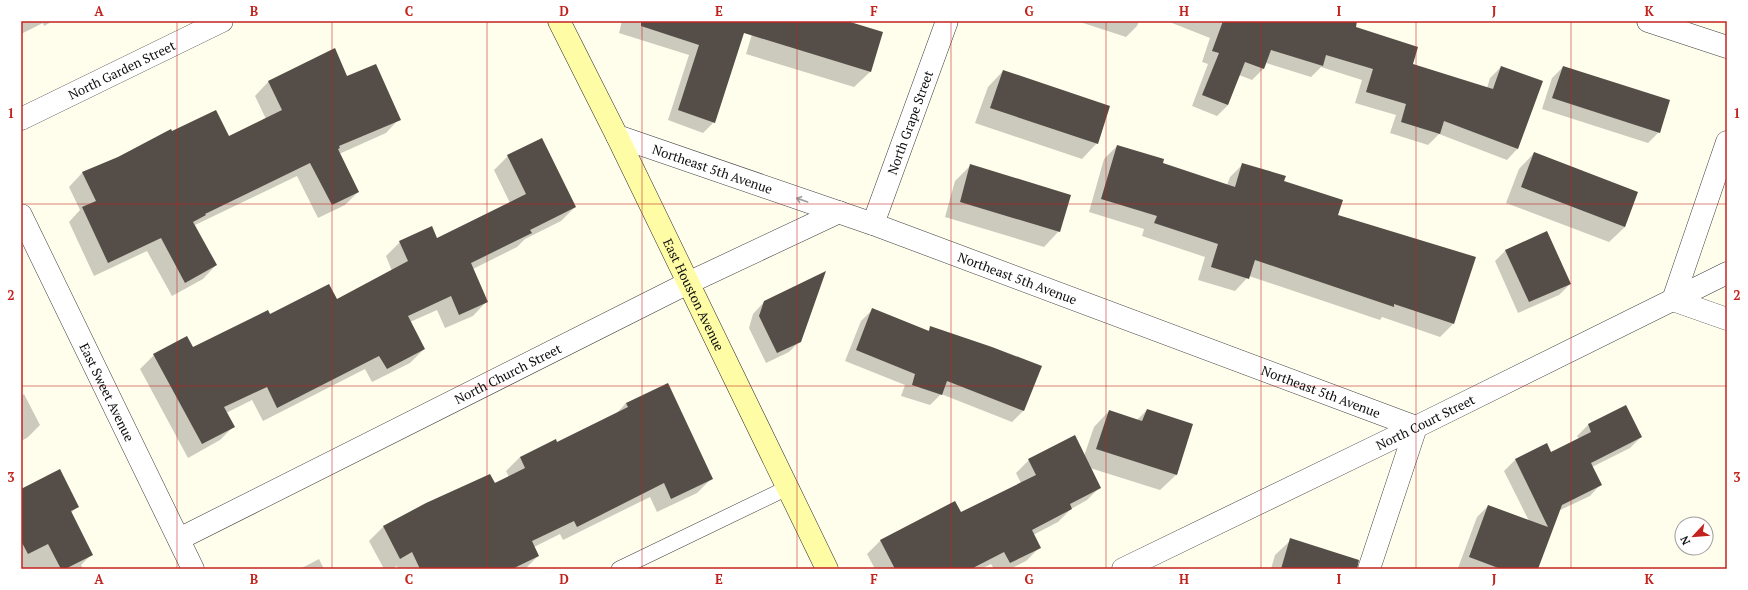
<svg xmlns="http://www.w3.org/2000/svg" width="1748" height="590" font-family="'PT Serif',serif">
  <rect width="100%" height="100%" fill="#fffdeb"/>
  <!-- shadow -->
  <path fill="#0003" d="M 21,21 L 53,21 L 44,26 L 43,23 L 21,34 Z
    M 622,21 L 732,21 L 714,122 L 703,133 L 668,120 L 689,55 L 619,33 Z
    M 756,21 L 844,21 L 882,33 L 870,72 L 854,87 L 746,54 Z
    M 1077,21 L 1139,21 L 1137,26 L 1126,37 Z
    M 1167,21 L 1356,21 L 1354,28 L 1411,65 L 1487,88 L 1490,78 L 1501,67 L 1518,148 L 1507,160 L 1439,134 L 1428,145 L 1390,133 L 1396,115 L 1355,103 L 1362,80 L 1321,67 L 1311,77 L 1266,63 L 1263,69 L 1252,80 L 1239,75 L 1228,105 L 1217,116 L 1192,106 L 1208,64 L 1202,62 L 1210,38 Z
    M 334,49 L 347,78 L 399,119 L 386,133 L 339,154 L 358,192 L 345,205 L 318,218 L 297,176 L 195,225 L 216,265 L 203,279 L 172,296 L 147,251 L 94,276 L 69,222 L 80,210 L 69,187 L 82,173 L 172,133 L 228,137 L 266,119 L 255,96 L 268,82 Z
    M 1563,67 L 1659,132 L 1648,143 L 1542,109 L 1552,78 Z
    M 1003,71 L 1097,143 L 1082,159 L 975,123 L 988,87 Z
    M 1117,146 L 1162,164 L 1227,185 L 1230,177 L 1243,164 L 1283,182 L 1337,216 L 1453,324 L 1440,337 L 1382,317 L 1380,320 L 1249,276 L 1235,291 L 1198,280 L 1205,257 L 1142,236 L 1144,229 L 1089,212 L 1104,159 Z
    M 1534,153 L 1637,193 L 1625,227 L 1609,242 L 1506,203 L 1519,169 Z
    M 508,156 L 575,207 L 561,221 L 525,239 L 517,247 L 473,269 L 487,301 L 473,316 L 445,328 L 437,310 L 410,322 L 424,349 L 410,363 L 372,382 L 365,369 L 263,421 L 252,400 L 226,413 L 234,426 L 220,440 L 188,458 L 140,369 L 154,355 L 192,348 L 269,316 L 336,300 L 392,271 L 386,256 L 400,242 L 437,239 L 510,203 L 494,170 Z
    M 970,166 L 1059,231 L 1044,247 L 945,217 L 955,181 Z
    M 1506,250 L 1570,284 L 1559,295 L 1518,313 L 1495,261 Z
    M 764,302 L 800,341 L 789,352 L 766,363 L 749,328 L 753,314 Z
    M 872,310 L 927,332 L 931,328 L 1040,367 L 1023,411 L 1012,422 L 941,394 L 930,405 L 901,396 L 905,385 L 845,361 L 861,321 Z
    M 24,394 L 40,425 L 27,438 L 21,441 L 21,396 Z
    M 626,403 L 711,479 L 697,493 L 657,512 L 650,497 L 563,540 L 560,534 L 534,547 L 538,556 L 525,569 L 399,569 L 397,566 L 391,569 L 384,569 L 369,541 L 383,527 L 509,477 L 506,471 L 520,457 L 557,444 L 616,414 Z
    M 1147,410 L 1191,425 L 1176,475 L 1160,490 L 1090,468 L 1100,487 L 1087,500 L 1071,509 L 1058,522 L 1033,535 L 1039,548 L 1026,561 L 1010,569 L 994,569 L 991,564 L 981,569 L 875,569 L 867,554 L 880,541 L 955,502 L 961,514 L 1021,483 L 1016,473 L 1029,460 L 1084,456 L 1094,427 L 1109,411 L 1137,420 Z
    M 1588,425 L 1641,437 L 1630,448 L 1592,467 L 1601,484 L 1590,496 L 1558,511 L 1537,569 L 1458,568 L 1477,517 L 1488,506 L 1529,521 L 1504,471 L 1515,460 L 1546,445 L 1550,453 L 1579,439 L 1577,436 Z
    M 21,490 L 77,507 L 71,513 L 91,555 L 81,565 L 83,569 L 21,569 Z
    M 1291,540 L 1329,569 L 1271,569 L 1275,555 Z
    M 319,559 L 324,569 L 300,569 Z"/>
  <!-- building -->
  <path fill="#554e48" d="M 641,21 L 847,21 L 883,32 L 871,72 L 744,33 L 715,123 L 678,110 L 699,45 L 641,26 Z
    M 1223,21 L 1357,21 L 1356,27 L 1418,47 L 1413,64 L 1493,89 L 1501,66 L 1543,81 L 1518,149 L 1444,121 L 1440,134 L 1401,122 L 1406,104 L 1366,92 L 1373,69 L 1326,55 L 1323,66 L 1271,50 L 1264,69 L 1245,62 L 1228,105 L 1202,95 L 1219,53 L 1212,51 Z
    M 335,48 L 347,76 L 376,64 L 401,120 L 339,146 L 340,148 L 338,149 L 359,192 L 332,205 L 310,163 L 205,214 L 206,215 L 193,222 L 217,265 L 185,283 L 161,238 L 108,263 L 82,207 L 96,201 L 82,172 L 118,157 L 171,129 L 172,131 L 216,110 L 229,136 L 282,110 L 268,81 Z
    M 1563,66 L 1670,100 L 1660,133 L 1552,98 Z
    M 1003,70 L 1110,106 L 1098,144 L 990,108 Z
    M 542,138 L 576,207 L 530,230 L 532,233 L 471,263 L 488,302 L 459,315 L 451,296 L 408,316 L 425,349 L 387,369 L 379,356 L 277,408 L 267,387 L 224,407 L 235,427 L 202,444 L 153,354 L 187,336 L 193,347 L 268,310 L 270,314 L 329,284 L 337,299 L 408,261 L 399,241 L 432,226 L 437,238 L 526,194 L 507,155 Z
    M 1117,145 L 1164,159 L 1163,163 L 1235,187 L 1242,163 L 1286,176 L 1284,181 L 1343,200 L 1338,215 L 1476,257 L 1454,324 L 1394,304 L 1394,307 L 1255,260 L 1249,279 L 1211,267 L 1218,244 L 1154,223 L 1157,216 L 1101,199 Z
    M 1534,152 L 1638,192 L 1625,227 L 1521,187 Z
    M 970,164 L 1071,195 L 1060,232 L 960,202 Z
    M 1547,231 L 1571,284 L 1529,302 L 1505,250 Z
    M 826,271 L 801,342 L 777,353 L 759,316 L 764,301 Z
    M 872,308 L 929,331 L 930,326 L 992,347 L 1042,366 L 1024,411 L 947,381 L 942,395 L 912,385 L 915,374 L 856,350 Z
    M 668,383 L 713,479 L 671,499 L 664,483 L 577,527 L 574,521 L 532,541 L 539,556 L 512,569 L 420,569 L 412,552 L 400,559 L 383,526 L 426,503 L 490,474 L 495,483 L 525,468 L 520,457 L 556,439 L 557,442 L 628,407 L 626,403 Z
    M 1626,405 L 1642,437 L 1591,463 L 1602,485 L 1562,505 L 1538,569 L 1501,569 L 1469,557 L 1488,505 L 1548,527 L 1515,459 L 1547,443 L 1551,452 L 1591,432 L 1588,424 Z
    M 1147,409 L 1193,424 L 1177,475 L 1096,449 L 1109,410 L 1142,421 Z
    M 1075,435 L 1101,488 L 1070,504 L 1072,509 L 1032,530 L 1041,548 L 1010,563 L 1004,552 L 971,569 L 895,569 L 880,540 L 955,501 L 961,512 L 1036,475 L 1028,459 Z
    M 60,469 L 79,507 L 71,511 L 93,555 L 65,569 L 61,569 L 48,544 L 28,554 L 21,541 L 21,489 Z
    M 1290,538 L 1359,560 L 1357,569 L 1281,569 Z"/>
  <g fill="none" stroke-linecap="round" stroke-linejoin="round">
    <!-- lane casing -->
    <g stroke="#3f3f3f" stroke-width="16">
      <path id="lane" d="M 619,569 L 787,488"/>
    </g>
    <!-- street casing -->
    <g stroke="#3f3f3f" stroke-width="23">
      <g id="street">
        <path d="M 1648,21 L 1727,47"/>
        <path id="s1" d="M 21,119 L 222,21"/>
        <path id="s2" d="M 617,136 L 873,224 L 1416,427 L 1369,569"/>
        <path d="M 1727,142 L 1673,300 L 1727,319"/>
        <path id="s3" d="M 21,215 L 193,569"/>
        <path id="s4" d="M 873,224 L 947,21"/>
        <path id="s5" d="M 179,539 L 688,283 L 839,212"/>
        <path id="s6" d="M 1123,569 L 1416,427 L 1727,273"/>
      </g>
    </g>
    <!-- secondary casing -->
    <g stroke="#2e2e2e" stroke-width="23">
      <g id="secondary">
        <path id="s7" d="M 559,21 L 617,136 L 827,569"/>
      </g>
    </g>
    <!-- lane -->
    <use href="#lane" stroke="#fff" stroke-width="15"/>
    <!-- street -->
    <use href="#street" stroke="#fff" stroke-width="22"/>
    <!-- secondary -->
    <use href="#secondary" stroke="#fffca6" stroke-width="22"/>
  </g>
  <!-- one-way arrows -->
  <defs><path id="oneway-shaft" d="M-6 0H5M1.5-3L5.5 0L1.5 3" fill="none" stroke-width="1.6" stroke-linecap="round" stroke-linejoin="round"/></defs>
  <use stroke="#9e9e9e" href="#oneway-shaft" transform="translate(802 200) rotate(-161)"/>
  <!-- grid -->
  <path fill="none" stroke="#c3231e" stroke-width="1" stroke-opacity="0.55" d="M 177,21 L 177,569M 332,21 L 332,569M 487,21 L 487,569M 642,21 L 642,569M 797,21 L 797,569M 951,21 L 951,569M 1106,21 L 1106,569M 1261,21 L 1261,569M 1416,21 L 1416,569M 1571,21 L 1571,569M 21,204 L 1727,204M 21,386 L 1727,386"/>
  <g text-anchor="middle" stroke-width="4" stroke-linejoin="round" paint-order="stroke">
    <!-- street labels -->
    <g font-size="13" fill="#0c0c0c" stroke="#fff">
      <text dy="5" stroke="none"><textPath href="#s1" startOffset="112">North Garden Street</textPath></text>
      <text dy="5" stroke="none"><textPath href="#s4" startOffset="108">North Grape Street</textPath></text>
      <text dy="5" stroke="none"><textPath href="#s2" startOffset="101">Northeast 5th Avenue</textPath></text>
      <text dy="5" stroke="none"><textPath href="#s2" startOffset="425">Northeast 5th Avenue</textPath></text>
      <text dy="5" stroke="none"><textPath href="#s7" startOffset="305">East Houston Avenue</textPath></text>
      <text dy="5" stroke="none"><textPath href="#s5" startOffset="368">North Church Street</textPath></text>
      <text dy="5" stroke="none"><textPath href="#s3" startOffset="197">East Sweet Avenue</textPath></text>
      <text dy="5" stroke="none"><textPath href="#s2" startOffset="749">Northeast 5th Avenue</textPath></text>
      <text dy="5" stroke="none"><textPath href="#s6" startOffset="336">North Court Street</textPath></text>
    </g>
  </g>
  <!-- border -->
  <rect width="1748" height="590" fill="none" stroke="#ffffff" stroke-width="44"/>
  <!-- north arrow -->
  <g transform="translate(1694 536) rotate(244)"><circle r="19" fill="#ffffff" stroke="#9e9e9e"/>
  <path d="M0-3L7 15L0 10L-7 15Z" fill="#c3231e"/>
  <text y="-6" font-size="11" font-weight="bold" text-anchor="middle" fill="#0c0c0c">N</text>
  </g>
  <rect x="22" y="22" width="1704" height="546" fill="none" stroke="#c3231e" stroke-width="1.5"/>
  <g font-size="13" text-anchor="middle" font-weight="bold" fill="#c3231e">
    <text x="99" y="16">A</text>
    <text x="254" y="16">B</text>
    <text x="409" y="16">C</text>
    <text x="564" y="16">D</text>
    <text x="719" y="16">E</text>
    <text x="874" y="16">F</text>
    <text x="1029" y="16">G</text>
    <text x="1184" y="16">H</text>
    <text x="1339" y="16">I</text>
    <text x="1494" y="16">J</text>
    <text x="1649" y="16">K</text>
    <text x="11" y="118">1</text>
    <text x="1737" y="118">1</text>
    <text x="11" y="300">2</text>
    <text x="1737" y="300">2</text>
    <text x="11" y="482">3</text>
    <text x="1737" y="482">3</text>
    <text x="99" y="584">A</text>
    <text x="254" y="584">B</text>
    <text x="409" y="584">C</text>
    <text x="564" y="584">D</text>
    <text x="719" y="584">E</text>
    <text x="874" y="584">F</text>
    <text x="1029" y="584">G</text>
    <text x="1184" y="584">H</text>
    <text x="1339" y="584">I</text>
    <text x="1494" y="584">J</text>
    <text x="1649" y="584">K</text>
  </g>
</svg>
